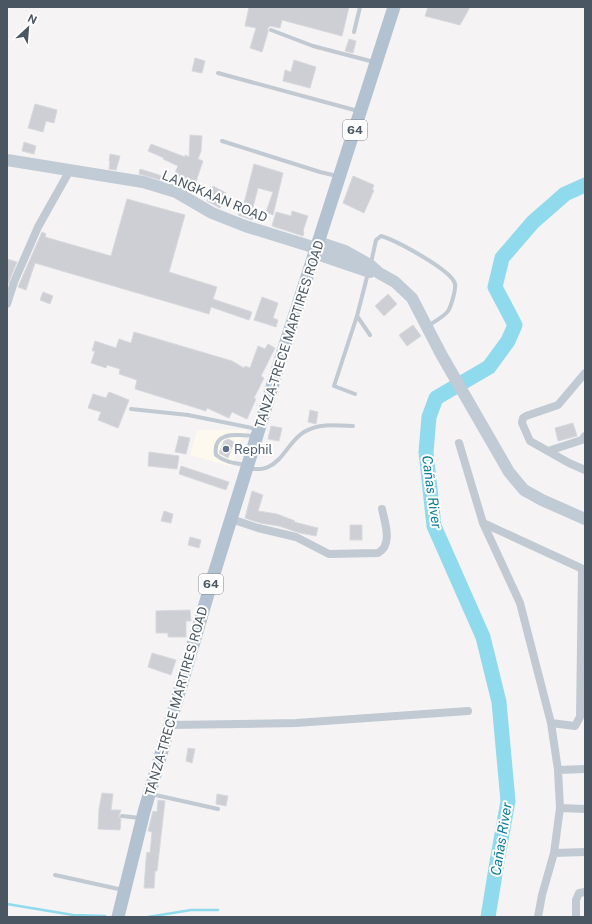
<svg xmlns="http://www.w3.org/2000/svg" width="592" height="924" font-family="'Public Sans',sans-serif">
  <rect width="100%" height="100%" fill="#f5f3f3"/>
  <!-- commercial -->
  <path fill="#fdf9ef" d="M 197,430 L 247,430 L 231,467 L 190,455 Z"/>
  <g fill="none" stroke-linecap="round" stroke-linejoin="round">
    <!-- stream -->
    <path stroke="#90daee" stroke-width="2.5" d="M 7,904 L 73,915 L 105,916
      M 148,917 L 191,910 L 218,910"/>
    <!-- river -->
    <path stroke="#90daee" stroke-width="15" d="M 488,917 L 497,862 L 508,801 L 499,702 L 483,637 L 434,526 L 426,452 L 429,417 L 436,398 L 489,367 L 508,341 L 515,325 L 495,287 L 502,258 L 533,222 L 565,194 L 585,185"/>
  </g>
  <!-- building -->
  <path fill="#cdcfd5" stroke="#d7d9de" d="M 249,7 L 349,7 L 342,36 L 282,20 L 280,28 L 270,26 L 268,28 L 268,32 L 262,52 L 250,48 L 256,28 L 245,26 Z
    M 428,7 L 470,7 L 460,25 L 425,16 Z
    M 349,39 L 356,41 L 353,53 L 345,51 Z
    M 195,58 L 205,61 L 202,73 L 192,71 Z
    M 294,60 L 316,67 L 310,88 L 283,81 L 285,70 L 291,72 Z
    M 35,104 L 57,110 L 54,123 L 46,121 L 43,132 L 28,128 Z
    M 190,135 L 202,136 L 201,151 L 198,159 L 203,161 L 192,193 L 180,185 L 171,182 L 178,166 L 163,159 L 164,158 L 148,151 L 151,144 L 185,157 L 185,155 L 189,157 Z
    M 24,142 L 36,146 L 34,154 L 22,151 Z
    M 110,154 L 120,156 L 116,170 L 109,169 L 110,161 L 109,161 Z
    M 254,164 L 283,173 L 273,215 L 266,212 L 273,192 L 258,188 L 252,211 L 256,212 L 252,220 L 238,215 L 244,203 Z
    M 140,169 L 156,174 L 166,178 L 164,181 L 139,174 Z
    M 353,176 L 374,185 L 372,190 L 374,190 L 364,213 L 343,203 Z
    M 213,186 L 226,193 L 220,208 L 207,201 Z
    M 127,199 L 185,215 L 169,272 L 217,287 L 213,299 L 252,312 L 249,320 L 211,307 L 209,314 L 35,263 L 26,290 L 18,287 L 42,232 L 46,234 L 45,237 L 111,256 Z
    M 292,211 L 308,216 L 303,231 L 304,232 L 303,236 L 272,226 L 276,212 L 291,216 Z
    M 7,259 L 17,262 L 8,284 L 7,283 Z
    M 43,292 L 53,296 L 50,304 L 40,300 Z
    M 388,294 L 397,304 L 384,316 L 375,306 Z
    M 262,297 L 278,303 L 273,318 L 278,320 L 276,327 L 254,320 Z
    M 413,325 L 421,336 L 407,346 L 399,335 Z
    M 134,332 L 232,361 L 244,368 L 245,366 L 250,368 L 258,346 L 265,349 L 268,344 L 275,348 L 261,376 L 264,378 L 254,398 L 256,399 L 247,419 L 232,412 L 229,418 L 207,408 L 206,411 L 135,389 L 137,380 L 119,374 L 120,369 L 107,365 L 106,368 L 91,363 L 95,351 L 92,351 L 95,341 L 116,348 L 119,339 L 131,343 Z
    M 109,392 L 129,400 L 118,428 L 98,420 L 101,412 L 88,408 L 93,394 L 106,398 Z
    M 310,410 L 318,412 L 316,424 L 308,422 Z
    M 573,423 L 577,436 L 558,441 L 555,428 Z
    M 271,426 L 282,428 L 279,441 L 268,439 Z
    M 179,436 L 190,438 L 186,454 L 175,452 Z
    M 228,439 L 234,442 L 228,458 L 219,453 L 224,441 Z
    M 149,452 L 179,456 L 177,469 L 148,466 Z
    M 181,466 L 229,482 L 226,490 L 179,474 Z
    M 252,491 L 263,495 L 258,511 L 277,514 L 295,521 L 294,522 L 318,528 L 316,536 L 300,533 L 279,526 L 260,523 L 245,518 Z
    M 164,511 L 173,514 L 171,523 L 161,521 Z
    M 350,525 L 362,525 L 362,540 L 350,540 Z
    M 190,537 L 201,540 L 199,548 L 188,545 Z
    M 190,610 L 191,621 L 186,621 L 186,637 L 168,637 L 168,633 L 156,633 L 156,611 Z
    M 152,653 L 176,660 L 171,675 L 148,667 Z
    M 188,748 L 195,749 L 192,763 L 186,761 Z
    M 102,793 L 113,794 L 111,810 L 121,810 L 119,816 L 121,819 L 120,830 L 98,829 L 99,809 Z
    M 217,794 L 228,796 L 226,806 L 216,804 Z
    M 158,800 L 165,801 L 157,871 L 155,871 L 154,888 L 144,888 L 146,860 L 147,852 L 150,853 L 152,832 L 148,831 L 153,811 L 157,812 Z"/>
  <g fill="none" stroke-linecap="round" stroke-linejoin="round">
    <!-- lane -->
    <path stroke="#c1cad2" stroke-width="4" d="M 271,30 L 313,46 L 374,62
      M 354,32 L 360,7
      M 218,73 L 358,111
      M 222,141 L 320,172 L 337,176
      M 371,263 L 376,240 L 381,236 C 395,240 452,270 455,284 C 456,289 451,307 448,311 C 444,317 433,322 428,326
      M 357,316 L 370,335
      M 355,394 L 334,386 L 357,316 L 368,273
      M 131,409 L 188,415 L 257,429
      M 246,465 C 235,463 224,462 216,455 C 212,430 239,435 254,436
      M 249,469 C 255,469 263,470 268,467 C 284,460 289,441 304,432 C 319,423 336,425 353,426
      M 151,794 L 218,809
      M 122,816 L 140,818
      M 55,875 L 123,890"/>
    <!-- street -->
    <path stroke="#c1cad2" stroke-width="8" d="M 7,304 L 14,282 L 38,227 L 70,170
      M 585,373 L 558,405 L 526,416 L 523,418 L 522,423 L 530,441 L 569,463 L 585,470
      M 459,443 L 483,523 L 520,603 L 551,723 L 558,770 L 560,808 L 554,853 L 542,895 L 538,917
      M 548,451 L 582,440 L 585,436
      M 231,519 L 258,528 L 296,537 L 329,554 L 378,553 C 393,545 385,523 382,509
      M 483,523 L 585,570
      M 551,723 L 575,726 L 580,717 L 582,570
      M 169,725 L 296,723 L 468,711
      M 558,770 L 585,769
      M 560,808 L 585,809
      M 554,853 L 585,852
      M 576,917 L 576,900 L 579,893 L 585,892"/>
    <!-- secondary -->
    <path stroke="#c1cbd6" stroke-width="12" d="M 7,160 L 143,182 L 176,192 L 212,213 L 245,226 L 316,248
      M 318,242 L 345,251 L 370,265 L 379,273 L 395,282 L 412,298 L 441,354 L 509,472 L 524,490 L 542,500 L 585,519
      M 314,253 L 370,272"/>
    <!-- primary -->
    <path stroke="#b3c2d1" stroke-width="13" d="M 118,917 L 144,812 L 213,577 L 286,342 L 394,7"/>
  </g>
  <!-- markers -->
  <circle fill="#5c6f8a" stroke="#fff" stroke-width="1.5" cx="226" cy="449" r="4"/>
  <g text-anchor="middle" stroke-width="4" stroke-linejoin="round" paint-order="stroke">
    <!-- shield labels -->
    <g fill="#fff" stroke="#808990" stroke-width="1">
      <rect x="343" y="120" width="24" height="20" rx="3"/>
      <rect x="199" y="574" width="24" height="20" rx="3"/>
    </g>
    <g font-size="12" font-weight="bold" fill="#4a5661">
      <text x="355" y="134">64</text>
      <text x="211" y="588">64</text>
    </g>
    <!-- street labels -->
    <g font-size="13" fill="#4a5661" stroke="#fff">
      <text transform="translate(215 196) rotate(23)" y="5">LANGKAAN ROAD</text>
      <text transform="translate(289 334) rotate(-72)" y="5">TANZA-TRECE MARTIRES ROAD</text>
      <text transform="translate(176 701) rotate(-74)" y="5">TANZA-TRECE MARTIRES ROAD</text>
    </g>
    <!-- service labels -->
    <g font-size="13" fill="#4e5e75" stroke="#fff" text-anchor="start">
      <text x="234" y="454">Rephil</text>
    </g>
    <!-- water labels -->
    <g font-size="14" font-style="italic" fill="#0c7c9b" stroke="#fff">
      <text transform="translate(432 492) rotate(82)" y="5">Cañas River</text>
      <text transform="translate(501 839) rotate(-81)" y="5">Cañas River</text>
    </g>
  </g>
  <!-- border -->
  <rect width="592" height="924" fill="none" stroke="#4a5661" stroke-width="16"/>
  <!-- north arrow -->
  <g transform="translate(28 28) rotate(26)" stroke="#ffffff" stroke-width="3" paint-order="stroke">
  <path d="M0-3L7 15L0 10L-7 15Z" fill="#4a5661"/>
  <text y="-6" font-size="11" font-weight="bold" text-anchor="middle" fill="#4a5661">N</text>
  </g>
</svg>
